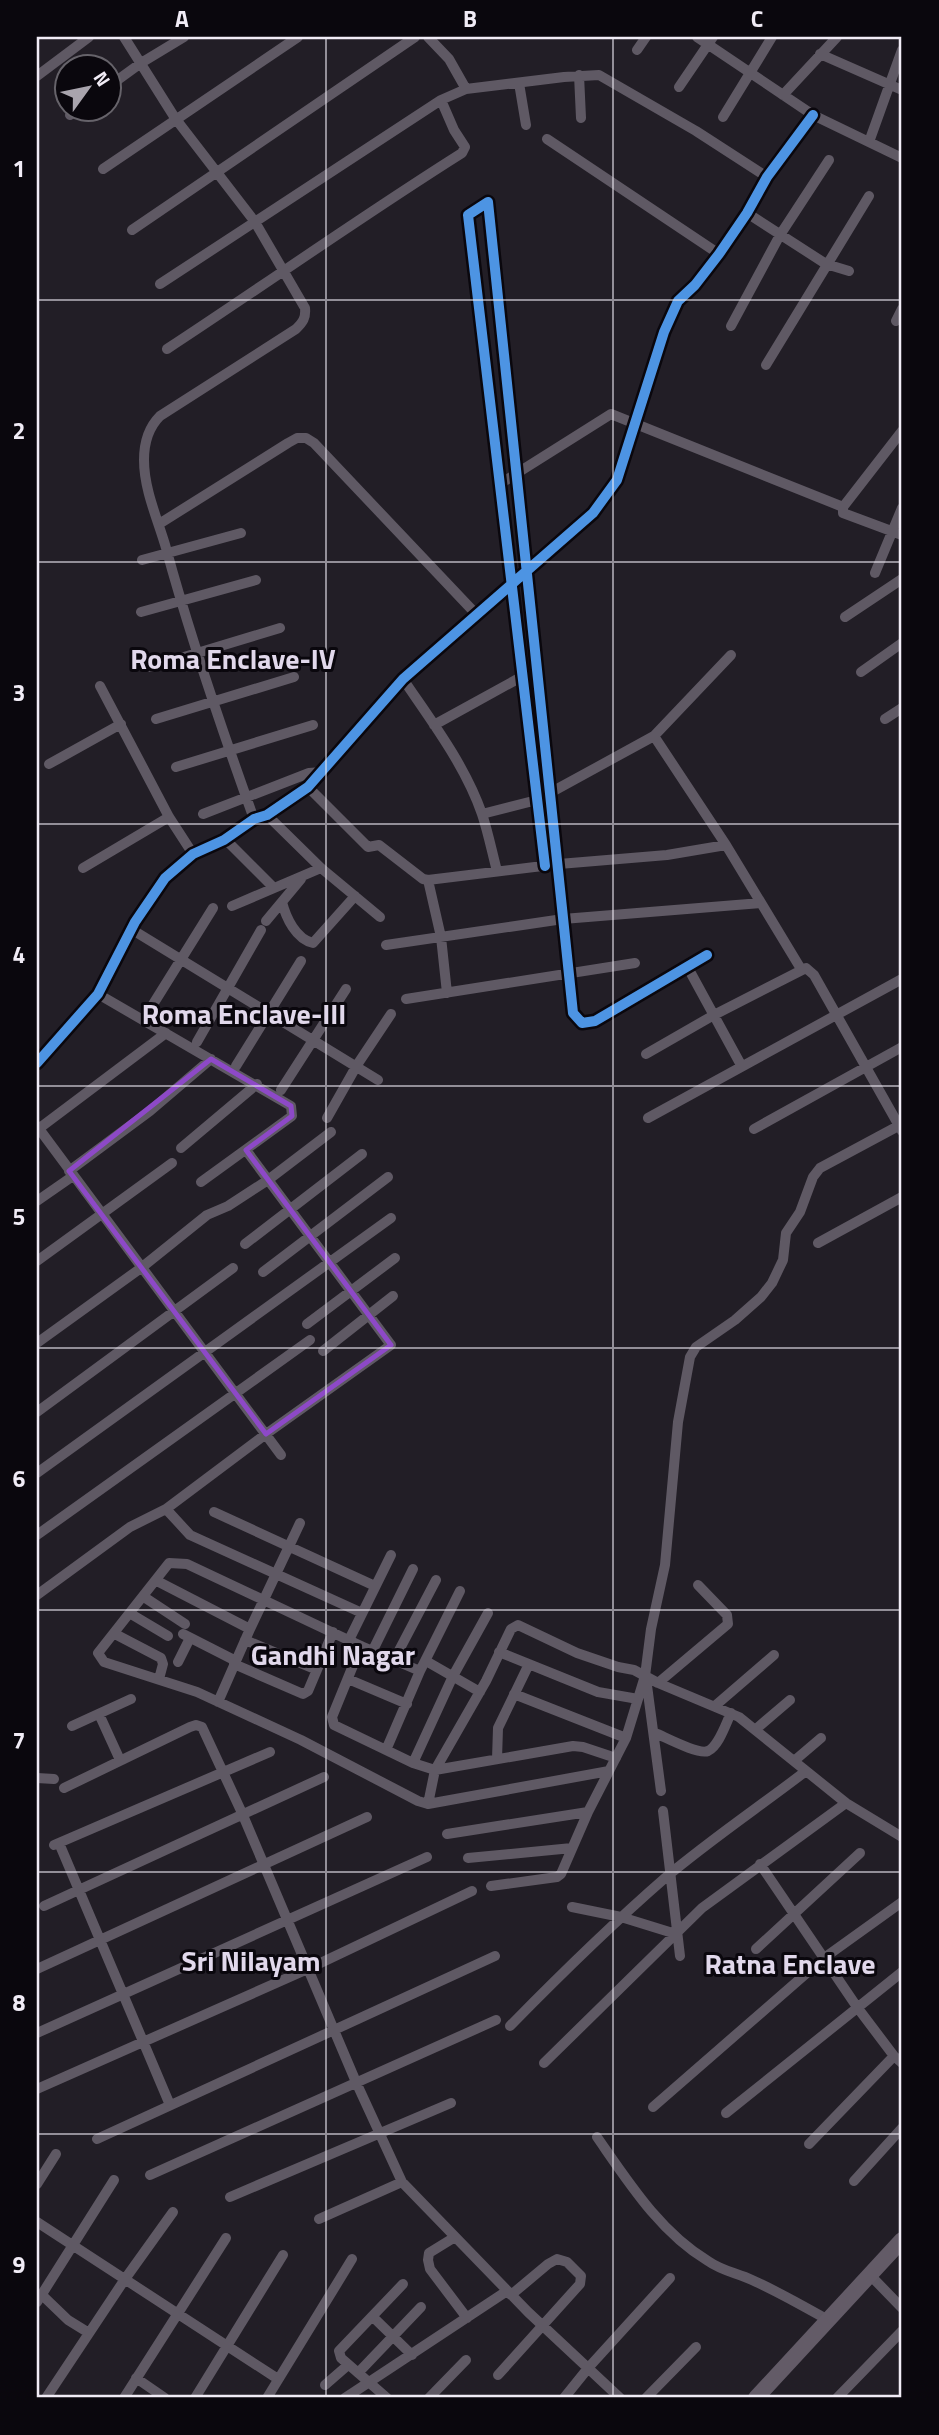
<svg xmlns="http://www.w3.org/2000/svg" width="939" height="2435" font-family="'Titillium Web',sans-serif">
  <rect width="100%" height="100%" fill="#221e26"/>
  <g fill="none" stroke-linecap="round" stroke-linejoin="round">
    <!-- minor -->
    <path stroke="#5f5964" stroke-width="10" d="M 124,37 L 175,118 L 255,222 L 305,308 C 306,318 303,322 296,329 L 160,416 C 148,428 144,443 144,460 C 144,490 158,520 166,548 C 191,640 222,730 254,819
      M 428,37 L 449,59 L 466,89
      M 697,37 L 813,115 L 902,158
      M 637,50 L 646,37
      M 820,54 L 902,90
      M 579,75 L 581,118
      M 37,76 L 89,37
      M 519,83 L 526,125
      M 108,87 L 141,63 L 184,37
      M 679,87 L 713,37
      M 783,95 L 837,37
      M 70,115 L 78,108
      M 723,117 L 772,37
      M 547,139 L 719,254
      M 869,142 L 902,50
      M 103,169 L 298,37
      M 747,213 L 826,264 L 849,271
      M 132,230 L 415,37
      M 160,284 L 441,100 L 466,89 L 564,77 L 599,75 L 696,131 L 767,177
      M 896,321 L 902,309
      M 731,326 L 780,235 L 829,160
      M 167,349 C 266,284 362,216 462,153 L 465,147 L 454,130 L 441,100
      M 766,365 L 869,196
      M 500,484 L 611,414 L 843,507 L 843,513 L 902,535
      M 843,507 L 902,431
      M 159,524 L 288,443 L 297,438 L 306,438 L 314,443 L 476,614
      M 142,560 L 241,533
      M 875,573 L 902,508
      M 141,612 L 256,580
      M 845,617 L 902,579
      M 151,667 L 280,628
      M 861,672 L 902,643
      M 403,679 C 432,722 465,765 482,814 C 488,832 492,852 497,871
      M 100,686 L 169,817 L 193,854
      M 156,719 L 294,677
      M 885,719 L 902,708
      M 434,725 L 523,676
      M 654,736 L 726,845 L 801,969
      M 49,764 L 121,724
      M 176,767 L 313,725
      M 308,787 L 368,847 L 379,845 L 423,879 L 428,880 L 559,864 L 667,855 L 726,845
      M 203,814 L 309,773 L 322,772
      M 482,814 L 537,800 L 654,736 L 731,655
      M 267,815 L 321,868 L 380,917
      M 225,839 L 274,888
      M 545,866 L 468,215 L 488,202 L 573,1013 L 582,1023 L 595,1021 L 707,955
      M 83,868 L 169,817
      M 428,880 L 441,937 L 447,993
      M 282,902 C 286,918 296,939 313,943 L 355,896
      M 232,906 L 321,868
      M 266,921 L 301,879
      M 131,929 L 378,1080
      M 386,945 L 563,919 L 761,903
      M 687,966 L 741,1065
      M 98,994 L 291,1106 L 292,1116 L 201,1182
      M 406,999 L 635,963
      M 147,1014 L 213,908
      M 197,1042 L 261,930
      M 646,1054 L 714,1015 L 806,968 L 814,975 L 902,1131
      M 37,1063 L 98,994 L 135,922 L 165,878 L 193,854 L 224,840 L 254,819 L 267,815 L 308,787 L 403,679 L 593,513 L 617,480 L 664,332 L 678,301 L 695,285 L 719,254 L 747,213 L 767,177 L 813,115
      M 236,1066 L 301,961
      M 281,1090 L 346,989
      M 327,1118 L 357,1065 L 391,1014
      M 648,1118 L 902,979
      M 37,1126 L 281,1455
      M 754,1129 L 902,1047
      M 37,1130 L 166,1033
      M 181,1148 L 257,1084
      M 69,1171 L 150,1111 L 211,1059
      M 37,1201 L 73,1176
      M 818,1243 L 902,1197
      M 245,1244 L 362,1154
      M 37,1261 L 172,1163
      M 263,1272 L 388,1177
      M 307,1324 L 395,1258
      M 37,1343 L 141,1268 L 207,1215 L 228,1206 L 268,1180 L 331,1132
      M 323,1351 L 393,1296
      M 37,1412 L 233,1268
      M 37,1473 L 391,1218
      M 166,1509 L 190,1535 L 362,1613
      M 214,1512 L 375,1586
      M 37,1535 L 310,1340
      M 157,1581 L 250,1629
      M 37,1595 L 130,1527 L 166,1509 L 266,1434 L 391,1345 L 246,1150
      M 144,1597 L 185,1624
      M 131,1614 L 168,1636
      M 115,1634 L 161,1658 L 163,1664 L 159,1679
      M 183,1634 L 236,1661
      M 245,1640 L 317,1670
      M 349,1640 L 391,1555
      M 361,1646 L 332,1717 L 334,1725 L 413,1763 L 435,1770 L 573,1746 L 583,1747 L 616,1758
      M 373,1650 L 413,1569
      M 499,1652 L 598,1692 L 638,1699
      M 395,1658 L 436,1580
      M 426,1661 L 480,1692
      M 178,1662 L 190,1638
      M 234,1664 L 303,1694 L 308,1691 L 333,1632
      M 420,1671 L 361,1646 L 187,1564 L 169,1563 L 98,1653 L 104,1662 L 197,1692 L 301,1740 L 418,1801 L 428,1804 L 609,1771
      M 646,1678 L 661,1791
      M 348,1679 L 407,1704
      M 658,1683 L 728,1624 L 727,1615 L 698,1585
      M 514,1694 L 626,1738
      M 218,1702 L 250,1629 L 300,1523
      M 716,1705 L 774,1655
      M 99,1714 L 120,1760
      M 72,1726 L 131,1699
      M 756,1729 L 790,1700
      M 655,1733 C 665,1737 698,1755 708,1751 C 719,1746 726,1723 731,1713
      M 386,1750 L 420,1671 L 460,1591
      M 497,1759 L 498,1728 L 529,1664
      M 794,1761 L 821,1738
      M 413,1763 L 453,1676 L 488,1613
      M 37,1778 L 54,1779
      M 64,1788 L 190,1727 L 196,1725 L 202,1727 L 242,1813 L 356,2082 L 402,2182 L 528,2312 L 620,2398
      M 428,1804 L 435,1770 L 486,1681 L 511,1629 L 518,1625 L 577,1653 L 618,1667 L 634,1670 L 658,1683 L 739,1717 L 846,1803 L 902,1837
      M 663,1811 L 680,1956
      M 447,1834 L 588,1812
      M 59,1843 L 170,2105
      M 54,1845 L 270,1752
      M 468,1858 L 572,1848
      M 760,1864 L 857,2007 L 894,2056 L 902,2063
      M 491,1886 L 557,1877 L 561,1874 L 588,1812 L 626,1738 L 645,1676 L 651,1629 L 665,1565 L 678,1422 L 690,1357 L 696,1347 L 735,1320 L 761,1297 L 772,1283 L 783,1260 L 786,1233 L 800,1212 L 813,1177 L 820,1168 L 902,1124
      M 44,1906 L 324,1777
      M 572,1907 L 621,1917 L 676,1934
      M 756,1949 L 860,1853
      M 37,1969 L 367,1817
      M 510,2026 C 560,1975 611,1925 665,1878 C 710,1840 759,1807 806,1771
      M 37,2033 L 427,1857
      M 544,2063 L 702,1908 L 846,1803
      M 37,2089 L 310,1968 L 472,1891
      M 653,2107 L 824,1958 L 902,1902
      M 726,2113 L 902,1972
      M 597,2137 C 629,2183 660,2232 708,2261 C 722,2271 737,2273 752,2280 C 779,2292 803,2306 828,2320
      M 97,2139 L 495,1956
      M 809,2144 L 894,2056
      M 150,2175 L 496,2020
      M 854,2181 L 902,2128
      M 37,2184 L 56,2154
      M 230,2197 L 451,2103
      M 319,2219 L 402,2182
      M 37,2222 L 278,2379
      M 455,2237 L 429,2253 L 428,2260 L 430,2269 L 467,2318
      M 870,2275 L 902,2308
      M 42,2295 L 68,2320 L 89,2333
      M 37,2302 L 114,2180
      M 373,2317 L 412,2355
      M 358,2373 L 421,2307
      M 498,2375 L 580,2284 L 581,2276 L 567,2262 L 557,2259 L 548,2264 L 511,2295
      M 136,2378 L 165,2398
      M 325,2385 L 348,2365
      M 46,2398 L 125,2279 L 173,2212
      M 124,2398 L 226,2238
      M 195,2398 L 283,2255
      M 267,2398 L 352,2259
      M 345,2398 L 507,2291
      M 387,2398 L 341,2358 L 339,2351 L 403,2284
      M 429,2398 L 466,2360
      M 564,2398 L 589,2367 L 670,2278
      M 646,2398 L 696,2347
      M 837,2398 L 902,2331"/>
    <!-- secondary -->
    <path stroke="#635b67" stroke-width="16" d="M 756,2398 L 902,2240"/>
    <!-- cycleway casing -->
    <g stroke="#0a070d" stroke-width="15">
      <path id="cycleway" d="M 545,866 L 468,215 L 488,202 L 573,1013 L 582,1023 L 595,1021 L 707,955
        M 37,1063 L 98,994 L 135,922 L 165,878 L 193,854 L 224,840 L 254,819 L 267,815 L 308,787 L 403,679 L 593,513 L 617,480 L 664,332 L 678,301 L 695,285 L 719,254 L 747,213 L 767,177 L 813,115"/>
    </g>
    <!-- cycleway -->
    <use href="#cycleway" stroke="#4d94e3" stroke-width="10"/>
  </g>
  <!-- marked area -->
  <path fill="none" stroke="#8d49c7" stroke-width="5" stroke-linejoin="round" d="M 211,1059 L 291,1106 L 292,1116 L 246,1150 L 391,1345 L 266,1434 L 69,1171 Z"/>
  <!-- grid -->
  <path fill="none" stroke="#f1ecf6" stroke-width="2" stroke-opacity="0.55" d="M 326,37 L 326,2398M 613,37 L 613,2398M 37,300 L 902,300M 37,562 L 902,562M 37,824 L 902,824M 37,1086 L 902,1086M 37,1348 L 902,1348M 37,1610 L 902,1610M 37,1872 L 902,1872M 37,2134 L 902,2134"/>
  <g text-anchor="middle" stroke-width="6" stroke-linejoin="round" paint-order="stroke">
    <!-- neighbourhood labels -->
    <g font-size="28" font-weight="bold" fill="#e1d8eb" stroke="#0a070d">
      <text x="233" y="669">Roma Enclave-IV</text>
      <text x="244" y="1024">Roma Enclave-III</text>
      <text x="333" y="1665">Gandhi Nagar</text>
      <text x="251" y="1971">Sri Nilayam</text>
      <text x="790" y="1974">Ratna Enclave</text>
    </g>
  </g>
  <!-- border -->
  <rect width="939" height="2435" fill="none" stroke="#0a070d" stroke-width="77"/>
  <!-- north arrow -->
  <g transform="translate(88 88) rotate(57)"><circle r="33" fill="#0a070d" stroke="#66636a" stroke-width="2"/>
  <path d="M0-5L12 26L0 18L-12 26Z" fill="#a9a4ad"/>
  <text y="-10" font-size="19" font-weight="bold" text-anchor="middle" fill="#f1ecf6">N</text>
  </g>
  <rect x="38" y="38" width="862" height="2358" fill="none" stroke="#f1ecf6" stroke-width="2.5"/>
  <g font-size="23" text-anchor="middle" font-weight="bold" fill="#f1ecf6">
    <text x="182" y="27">A</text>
    <text x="470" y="27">B</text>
    <text x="757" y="27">C</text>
    <text x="19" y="177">1</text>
    <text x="19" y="439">2</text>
    <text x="19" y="701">3</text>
    <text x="19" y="963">4</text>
    <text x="19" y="1225">5</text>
    <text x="19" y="1487">6</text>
    <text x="19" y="1749">7</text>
    <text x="19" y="2011">8</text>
    <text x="19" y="2273">9</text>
  </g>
</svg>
